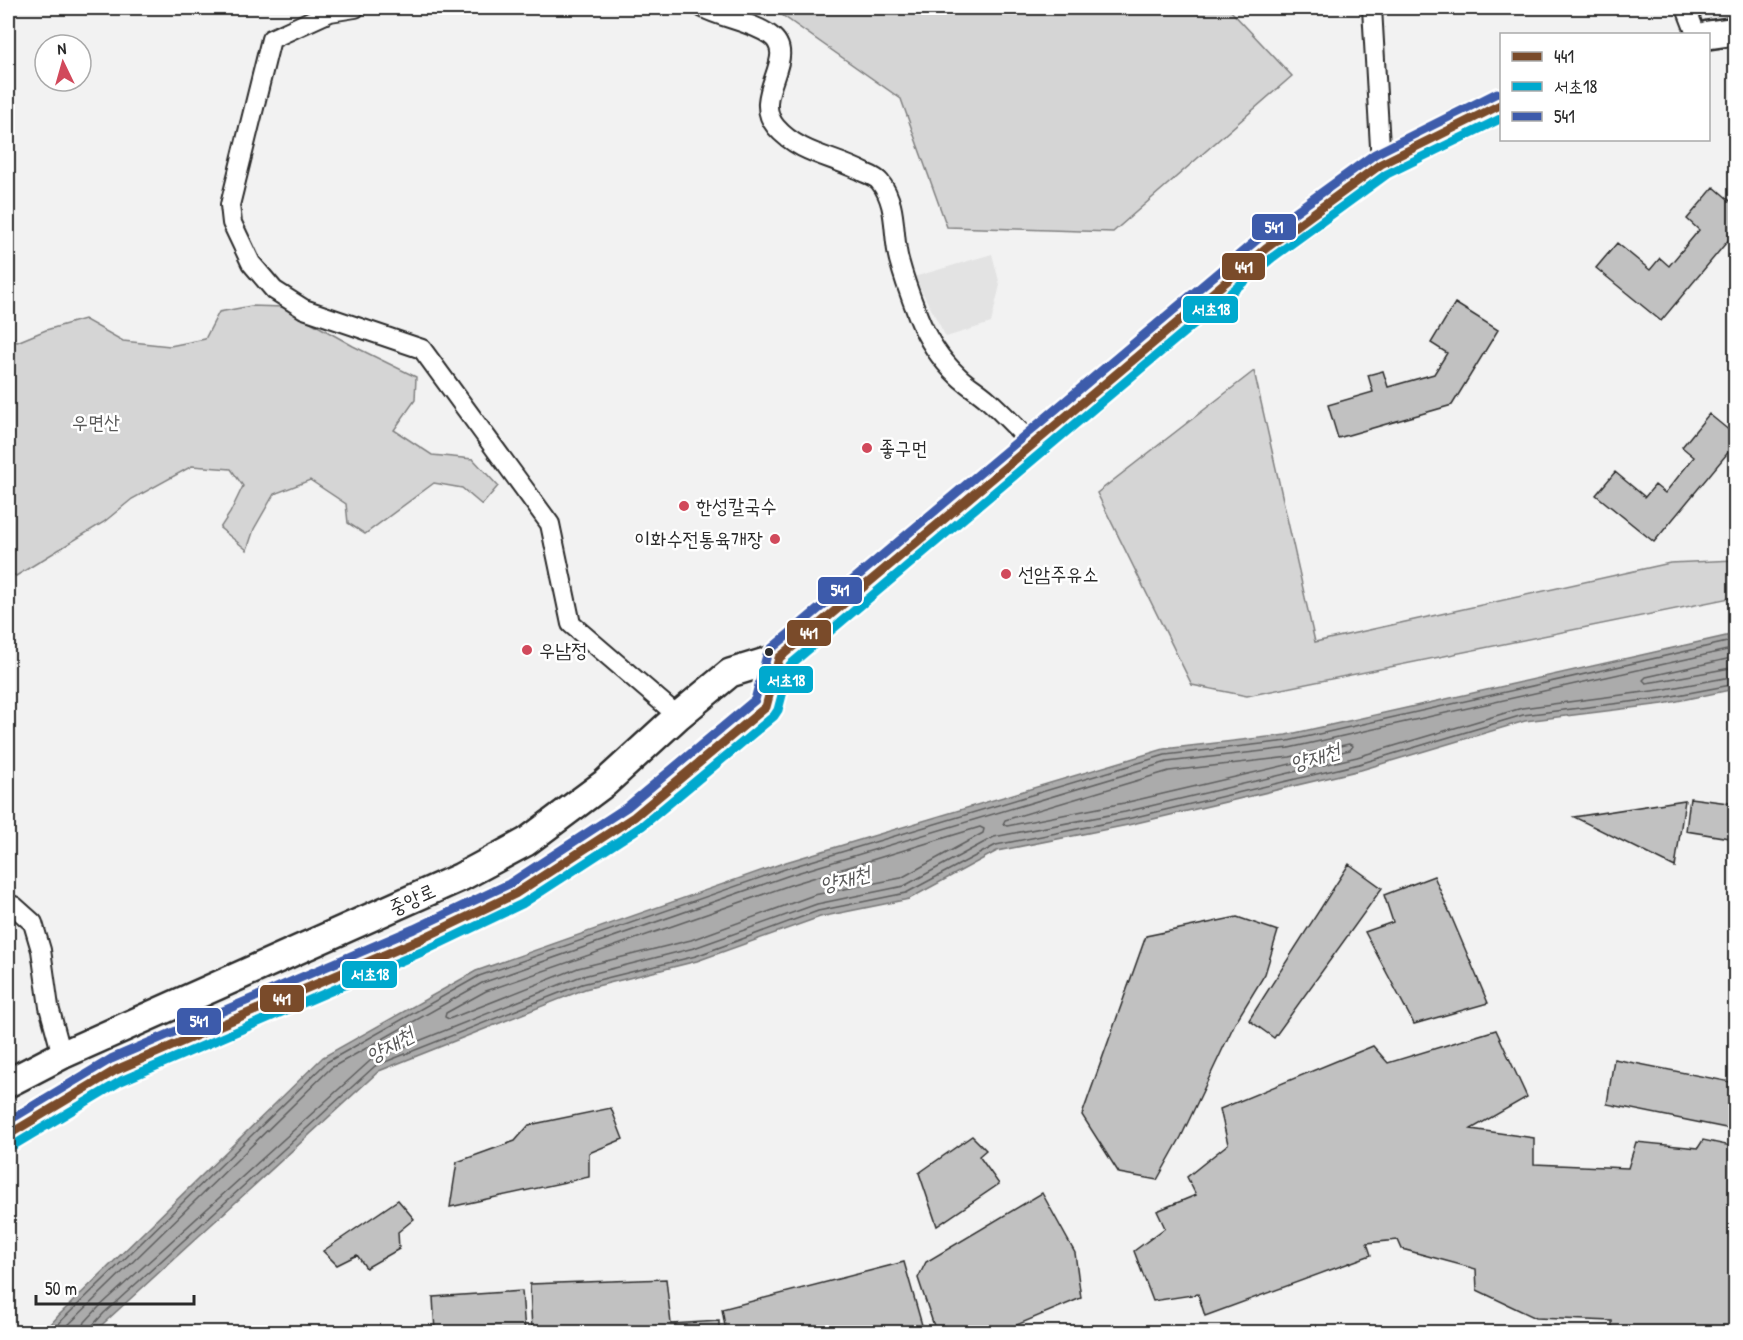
<svg xmlns="http://www.w3.org/2000/svg" width="1743" height="1340" font-family="'Patrick Hand','Poor Story',sans-serif">
  <rect width="100%" height="100%" fill="#f2f2f2"/>
  <filter id="ink" filterUnits="userSpaceOnUse"><feTurbulence type="fractalNoise" baseFrequency=".0167" numOctaves="2"/><feDisplacementMap in="SourceGraphic" scale="12" xChannelSelector="R" yChannelSelector="G"/><feConvolveMatrix kernelMatrix="1 2 1 2 8 2 1 2 1" color-interpolation-filters="sRGB"/></filter>
  <g filter="url(#ink)">
    <!-- built -->
    <path fill="#e3e3e3" d="M 992,254 L 1000,285 L 991,323 L 946,337 L 914,277 Z"/>
    <!-- green -->
    <path fill="#d5d5d5" stroke="#808080" stroke-width="1.5" d="M 772,8 L 1228,8 L 1292,76 L 1113,232 L 947,227 L 901,99 Z
      M 251,306 L 284,307 L 353,346 L 416,377 L 415,400 L 394,430 L 432,455 L 473,459 L 498,486 L 482,505 L 462,488 L 434,483 L 365,534 L 348,523 L 346,504 L 310,480 L 274,494 L 254,529 L 247,550 L 220,528 L 230,513 L 243,486 L 231,469 L 192,466 L 132,499 L 104,522 L 16,576 L 8,570 L 8,330 L 17,342 L 46,330 L 84,319 L 123,341 L 170,346 L 205,339 L 219,312 Z
      M 1254,371 L 1315,642 L 1670,563 L 1735,560 L 1735,597 L 1247,696 L 1192,685 L 1097,493 Z"/>
    <!-- water -->
    <path fill="#ababab" stroke="#787878" stroke-width="1.5" d="M 1735,634 L 1735,689 L 1663,704 L 1525,721 L 1361,770 L 1128,825 L 997,851 L 909,899 L 820,917 L 697,961 L 585,989 L 379,1071 L 94,1332 L 44,1332 L 59,1315 L 323,1057 L 476,971 L 786,862 L 1164,749 L 1286,735 Z"/>
    <g fill="none" stroke-linecap="round" stroke-linejoin="round">
      <!-- shore -->
      <path stroke="#5e5e5e" stroke-width="1.5" d="M 1736,657 L 1646,677 L 1643,680 L 1646,683 L 1659,681 L 1736,667
        M 1349,744 L 1353,746 L 1350,750 L 1124,803 L 1007,826 L 1003,824 L 1005,820 L 1169,771 L 1290,757 Z
        M 980,827 L 984,829 L 983,833 L 901,878 L 814,895 L 691,940 L 578,968 L 449,1019 L 445,1017 L 446,1013 L 486,991 L 793,884 Z
        M 52,1332 L 63,1319 L 327,1062 L 479,976 L 788,868 L 1165,755 L 1288,741 L 1736,640
        M 61,1332 L 331,1068 L 482,983 L 790,875 L 1167,762 L 1289,748 L 1736,648
        M 82,1332 L 85,1322 L 99,1307 L 371,1060 L 579,977 L 694,948 L 817,904 L 904,886 L 994,837 L 1125,812 L 1357,757 L 1522,708 L 1660,690 L 1736,676
        M 90,1332 L 91,1327 L 104,1313 L 375,1066 L 582,984 L 696,956 L 818,911 L 906,893 L 996,845 L 1127,819 L 1359,764 L 1523,715 L 1662,698 L 1736,684"/>
    </g>
    <!-- building -->
    <path fill="#c1c1c1" stroke="#2b2b2b" stroke-width="1.5" d="M 1714,187 L 1736,206 L 1736,231 L 1661,321 L 1596,268 L 1617,243 L 1650,270 L 1660,258 L 1669,266 L 1699,230 L 1687,219 Z
      M 1455,303 L 1498,330 L 1452,405 L 1338,438 L 1328,405 L 1373,392 L 1368,375 L 1383,371 L 1388,387 L 1434,374 L 1447,353 L 1431,343 Z
      M 1709,414 L 1736,436 L 1736,443 L 1654,542 L 1596,495 L 1615,472 L 1645,497 L 1655,485 L 1665,493 L 1694,457 L 1682,447 Z
      M 1690,798 L 1736,804 L 1736,839 L 1686,831 Z
      M 1685,800 L 1675,867 L 1574,817 Z
      M 1349,864 L 1382,888 L 1274,1038 L 1249,1020 Z
      M 1434,876 L 1488,1003 L 1414,1024 L 1365,932 L 1393,922 L 1384,895 Z
      M 1237,917 L 1278,931 L 1265,974 L 1235,1023 L 1181,1137 L 1157,1180 L 1119,1173 L 1082,1115 L 1146,936 Z
      M 1496,1030 L 1527,1097 L 1471,1129 L 1534,1138 L 1534,1164 L 1628,1168 L 1636,1142 L 1698,1148 L 1703,1140 L 1736,1147 L 1736,1332 L 1612,1332 L 1612,1321 L 1536,1318 L 1477,1290 L 1476,1269 L 1402,1249 L 1398,1240 L 1367,1243 L 1371,1255 L 1205,1316 L 1198,1294 L 1153,1301 L 1134,1251 L 1165,1228 L 1157,1211 L 1196,1195 L 1187,1177 L 1228,1144 L 1220,1109 L 1373,1046 L 1388,1063 Z
      M 1614,1059 L 1736,1083 L 1736,1130 L 1607,1104 Z
      M 611,1108 L 623,1139 L 589,1153 L 589,1177 L 450,1207 L 457,1162 L 515,1141 L 529,1125 Z
      M 972,1136 L 986,1150 L 979,1156 L 999,1184 L 937,1226 L 919,1173 Z
      M 1042,1193 L 1075,1253 L 1081,1298 L 1000,1332 L 936,1332 L 918,1278 L 926,1262 Z
      M 398,1200 L 414,1219 L 398,1232 L 399,1249 L 366,1268 L 357,1255 L 337,1265 L 323,1251 Z
      M 904,1262 L 924,1332 L 726,1332 L 722,1309 Z
      M 666,1279 L 671,1324 L 719,1321 L 719,1332 L 532,1332 L 530,1284 Z
      M 522,1291 L 525,1332 L 435,1332 L 433,1297 Z"/>
    <g fill="none" stroke-linecap="round" stroke-linejoin="round">
      <!-- street casing -->
      <g stroke="#2b2b2b" stroke-width="22">
        <path id="street" d="M 355,8 L 330,12 L 271,39 L 230,205 L 232,223 L 251,263 L 274,290 L 304,309 L 422,349 L 550,524 L 571,624 L 678,716
          M 703,8 C 724,19 750,21 770,35 C 801,57 749,95 776,127 C 799,154 836,157 865,173 C 870,175 877,178 880,182 C 898,205 892,234 899,260 C 904,279 911,298 918,316 C 927,339 941,360 958,376 C 967,385 978,391 987,399 C 1003,413 1017,429 1032,443
          M 1372,8 L 1381,164
          M 1686,8 L 1696,34
          M 8,904 L 14,906 L 33,923 L 41,950 L 49,1007 L 62,1055"/>
      </g>
      <!-- primary casing -->
      <g stroke="#2b2b2b" stroke-width="32">
        <path id="primary" d="M 1708,35 L 1736,31
          M 8,1083 L 62,1055 L 461,877 L 526,842 L 605,783 L 678,716 L 730,673 L 779,658 L 1266,248 L 1381,164 L 1502,104
          M 8,1135 L 116,1070 L 419,940 L 515,894 L 634,817 L 766,707 L 779,658"/>
      </g>
      <!-- street -->
      <use href="#street" stroke="#fff" stroke-width="18"/>
      <!-- primary -->
      <use href="#primary" stroke="#fff" stroke-width="27"/>
      <!-- bus-1 casing -->
      <g stroke="#fff" stroke-width="14">
        <path id="bus-1" d="M 8,1135 L 116,1070 L 419,940 L 515,894 L 634,817 L 766,707 L 779,658 L 1266,248 L 1381,164 L 1502,104"/>
      </g>
      <!-- bus-2 casing -->
      <g stroke="#fff" stroke-width="14">
        <path id="bus-2" d="M 14,1145 L 121,1081 L 424,951 L 522,904 L 642,826 L 774,716 L 778,710 L 790,665 L 1273,257 L 1387,174 L 1502,118"/>
      </g>
      <!-- bus-3 casing -->
      <g stroke="#fff" stroke-width="14">
        <path id="bus-3" d="M 8,1121 L 111,1059 L 414,929 L 509,884 L 627,807 L 755,700 L 767,655 L 771,649 L 1259,238 L 1375,154 L 1497,93"/>
      </g>
      <!-- bus-1 -->
      <use href="#bus-1" stroke="#7a4b2a" stroke-width="9"/>
      <!-- bus-2 -->
      <use href="#bus-2" stroke="#00a9ce" stroke-width="9"/>
      <!-- bus-3 -->
      <use href="#bus-3" stroke="#3d5bab" stroke-width="9"/>
    </g>
  </g>
  <!-- markers -->
  <g fill="#d1495b" stroke="#fff" stroke-width="2">
    <circle cx="867" cy="448" r="6"/>
    <circle cx="684" cy="506" r="6"/>
    <circle cx="775" cy="539" r="6"/>
    <circle cx="1006" cy="574" r="6"/>
    <circle cx="527" cy="650" r="6"/>
  </g>
  <circle fill="#2b2b2b" stroke="#fff" stroke-width="2" cx="769" cy="652" r="5"/>
  <g text-anchor="middle" stroke-width="5" stroke-linejoin="round" paint-order="stroke">
    <!-- park labels -->
    <g font-size="20" fill="#565656" stroke="#fff">
      <text x="96" y="429">우면산</text>
    </g>
    <!-- poi labels -->
    <g font-size="20" fill="#2b2b2b" stroke="#fff" text-anchor="start">
      <text x="879" y="455">좋구먼</text>
      <text x="696" y="513">한성칼국수</text>
      <text x="763" y="546" text-anchor="end">이화수전통육개장</text>
      <text x="1018" y="581">선암주유소</text>
      <text x="539" y="657">우남정</text>
    </g>
    <!-- street labels -->
    <g font-size="20" fill="#2b2b2b" stroke="#fff">
      <text transform="translate(412 899) rotate(-24)" y="7">중앙로</text>
    </g>
    <!-- water labels -->
    <g font-size="21" font-style="italic" fill="#585858" stroke="#fff">
      <text transform="translate(1315 757) rotate(-17)" y="7">양재천</text>
      <text transform="translate(845 879) rotate(-14)" y="7">양재천</text>
      <text transform="translate(390 1045) rotate(-29)" y="7">양재천</text>
    </g>
  </g>
  <g stroke="#fff" stroke-width="2">
    <rect x="1251" y="213" width="46" height="28" rx="6" fill="#3d5bab"/>
    <rect x="1221" y="252" width="45" height="29" rx="6" fill="#7a4b2a"/>
    <rect x="1182" y="295" width="57" height="29" rx="6" fill="#00a9ce"/>
    <rect x="817" y="576" width="46" height="29" rx="6" fill="#3d5bab"/>
    <rect x="786" y="619" width="46" height="28" rx="6" fill="#7a4b2a"/>
    <rect x="758" y="665" width="56" height="29" rx="6" fill="#00a9ce"/>
    <rect x="341" y="960" width="57" height="29" rx="6" fill="#00a9ce"/>
    <rect x="259" y="984" width="46" height="29" rx="6" fill="#7a4b2a"/>
    <rect x="176" y="1007" width="46" height="29" rx="6" fill="#3d5bab"/>
  </g>
  <g font-size="16" text-anchor="middle" font-weight="bold" fill="#fff">
    <text x="1274" y="233">541</text>
    <text x="1244" y="273">441</text>
    <text x="1211" y="315">서초18</text>
    <text x="840" y="596">541</text>
    <text x="809" y="639">441</text>
    <text x="786" y="686">서초18</text>
    <text x="370" y="980">서초18</text>
    <text x="282" y="1005">441</text>
    <text x="199" y="1027">541</text>
  </g>
  <!-- margin -->
  <rect width="1743" height="1340" fill="none" stroke="#fff" stroke-width="30"/>
  <rect x="15" y="15" width="1713" height="1310" fill="none" stroke="#2b2b2b" stroke-width="2" filter="url(#ink)"/>
  <!-- legend -->
  <rect x="1500" y="33" width="210" height="108" fill="#ffffff" stroke="#aaaaaa" stroke-width="1.5"/>
  <rect x="1512" y="52" width="30" height="9" fill="#7a4b2a" stroke="#aaaaaa" stroke-width="1.5"/>
  <text x="1554" y="63" font-size="18" fill="#2b2b2b">441</text>
  <rect x="1512" y="82" width="30" height="9" fill="#00a9ce" stroke="#aaaaaa" stroke-width="1.5"/>
  <text x="1554" y="93" font-size="18" fill="#2b2b2b">서초18</text>
  <rect x="1512" y="112" width="30" height="9" fill="#3d5bab" stroke="#aaaaaa" stroke-width="1.5"/>
  <text x="1554" y="123" font-size="18" fill="#2b2b2b">541</text>
  <!-- north arrow -->
  <g transform="translate(63 63) rotate(355)"><circle r="28" fill="#ffffff" stroke="#aaaaaa" stroke-width="1.5"/>
  <path d="M0-4.5L10 22L0 15L-10 22Z" fill="#d1495b"/>
  <text y="-9" font-size="16" font-weight="bold" text-anchor="middle" fill="#2b2b2b">N</text>
  </g>
  <!-- scale -->
  <path d="M36 1295v9h158v-9" fill="none" stroke="#2b2b2b" stroke-width="3"/>
  <text x="45" y="1295" font-size="18" fill="#2b2b2b" stroke="#ffffff" stroke-width="4.5" paint-order="stroke">50 m</text>
</svg>
